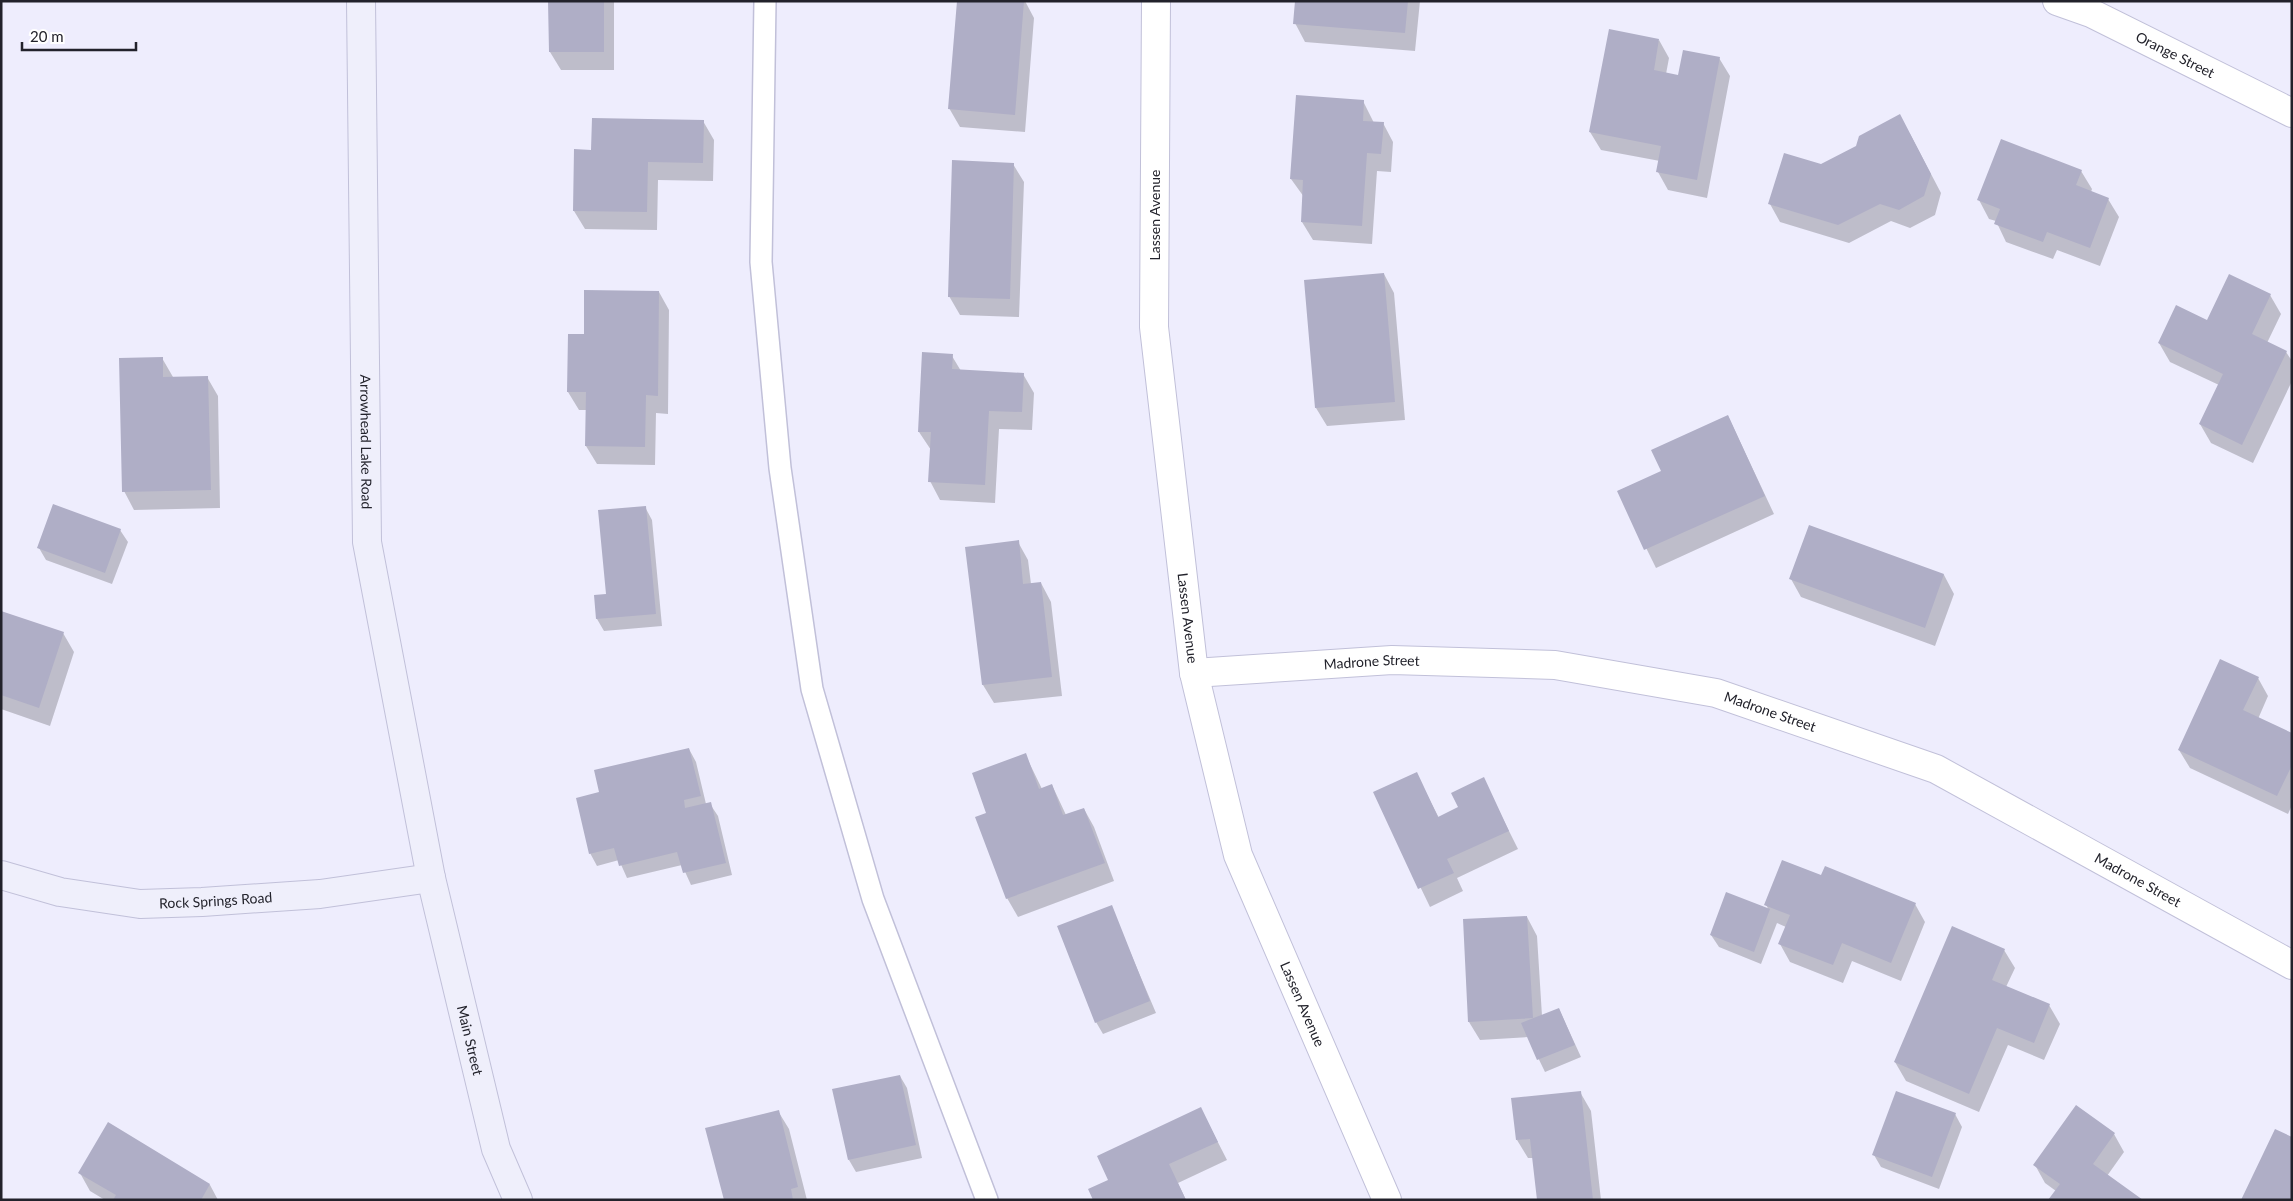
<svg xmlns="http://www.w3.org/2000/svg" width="2293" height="1201" font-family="Lato,sans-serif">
  <rect width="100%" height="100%" fill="#eeedfd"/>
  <!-- shadow -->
  <path fill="#0003" d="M 549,1 L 614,1 L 614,70 L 561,70 L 550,52 Z
    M 958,1 L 1025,1 L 1034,18 L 1025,132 L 960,127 L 949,108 Z
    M 1296,1 L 1420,1 L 1415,51 L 1305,42 L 1295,23 Z
    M 1659,40 L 1669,58 L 1666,74 L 1679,77 L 1719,58 L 1730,76 L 1707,198 L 1668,190 L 1658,172 L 1660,161 L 1601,150 L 1590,132 Z
    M 1363,101 L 1374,123 L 1383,123 L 1393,142 L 1391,172 L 1377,171 L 1372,244 L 1313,240 L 1302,222 L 1304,197 L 1291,179 Z
    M 703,121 L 714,140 L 713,181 L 658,180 L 657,230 L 585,229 L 574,211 L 592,151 Z
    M 1910,134 L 1941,193 L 1935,215 L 1910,228 L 1891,221 L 1849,243 L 1780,222 L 1770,204 L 1821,166 Z
    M 1013,164 L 1024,182 L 1019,317 L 960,315 L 949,296 Z
    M 2081,171 L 2092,189 L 2091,192 L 2108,199 L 2119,217 L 2100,266 L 2057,250 L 2053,259 L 2006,242 L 1996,221 L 1989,219 L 1979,200 Z
    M 1384,274 L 1394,293 L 1405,420 L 1327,426 L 1316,408 Z
    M 2230,276 L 2270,295 L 2281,314 L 2267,343 L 2286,352 L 2292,361 L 2292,381 L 2253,463 L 2211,443 L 2200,424 L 2219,385 L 2170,362 L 2159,343 L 2208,322 Z
    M 659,292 L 669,310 L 668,414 L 656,413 L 655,465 L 597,464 L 586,446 L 587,410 L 579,410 L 568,392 Z
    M 952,356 L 961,371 L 1023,374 L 1034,393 L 1032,430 L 999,429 L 995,503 L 940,500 L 930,481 L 931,450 L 919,432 Z
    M 162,358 L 173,377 L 207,377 L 218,396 L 220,508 L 134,510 L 124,491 Z
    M 1728,416 L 1774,514 L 1656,568 L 1618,491 L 1662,472 Z
    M 645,507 L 652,520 L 662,626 L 604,631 L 597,619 L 595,596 L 608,595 Z
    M 1810,526 L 1944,575 L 1954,594 L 1935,646 L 1801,597 L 1791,579 Z
    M 120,530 L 128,542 L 112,584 L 46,560 L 39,548 Z
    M 1018,542 L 1028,560 L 1031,584 L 1041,583 L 1051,602 L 1062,696 L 994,703 L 983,685 L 967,548 Z
    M 1,613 L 63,633 L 74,652 L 50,726 L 1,709 Z
    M 2258,678 L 2268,696 L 2258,719 L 2292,734 L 2292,805 L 2288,814 L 2190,768 L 2179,750 Z
    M 689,749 L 696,762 L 706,804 L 710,804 L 718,816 L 732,875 L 691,885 L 682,865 L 627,878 L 619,860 L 597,866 L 590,853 L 601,793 Z
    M 1025,754 L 1042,789 L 1052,785 L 1066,815 L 1084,809 L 1094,827 L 1114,881 L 1018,917 L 1007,898 L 988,813 Z
    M 1416,773 L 1439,818 L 1460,808 L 1483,779 L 1518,849 L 1457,878 L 1463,891 L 1430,907 L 1375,793 Z
    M 1822,877 L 1915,904 L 1925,922 L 1901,981 L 1852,961 L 1843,983 L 1790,962 L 1780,944 L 1786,927 L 1777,923 L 1761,964 L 1719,947 L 1711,935 L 1768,909 L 1766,904 Z
    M 1111,907 L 1156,1013 L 1103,1034 L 1096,1022 Z
    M 1527,917 L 1537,936 L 1542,1016 L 1559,1009 L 1581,1057 L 1545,1072 L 1528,1037 L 1480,1040 L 1469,1022 Z
    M 2004,950 L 2015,968 L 2006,987 L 2049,1005 L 2060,1024 L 2044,1060 L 2008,1045 L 1979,1112 L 1906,1081 L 1895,1062 Z
    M 900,1076 L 907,1088 L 922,1158 L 856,1172 L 849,1160 Z
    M 1580,1092 L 1591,1111 L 1601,1200 L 1538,1200 L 1533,1158 L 1528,1158 L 1517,1140 Z
    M 1201,1109 L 1227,1160 L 1178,1183 L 1186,1200 L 1094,1200 L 1110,1180 Z
    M 778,1111 L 789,1129 L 807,1200 L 725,1200 Z
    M 1955,1114 L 1962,1127 L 1939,1189 L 1881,1167 L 1874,1155 Z
    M 109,1124 L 210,1185 L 218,1200 L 105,1200 L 90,1191 L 80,1173 Z
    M 2114,1134 L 2124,1152 L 2107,1176 L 2056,1191 L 2045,1183 L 2035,1165 Z"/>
  <!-- building -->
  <path fill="#afaec6" d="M 548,1 L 604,1 L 604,52 L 549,52 Z
    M 957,1 L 1024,1 L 1015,115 L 948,109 Z
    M 1295,1 L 1408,1 L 1405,33 L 1293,24 Z
    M 1609,29 L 1659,39 L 1654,70 L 1678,75 L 1683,50 L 1720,57 L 1697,180 L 1656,172 L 1661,146 L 1589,132 Z
    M 1296,95 L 1364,100 L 1363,121 L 1384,122 L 1381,154 L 1367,153 L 1362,226 L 1301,222 L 1303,180 L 1290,179 Z
    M 1900,114 L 1931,174 L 1924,196 L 1899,210 L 1880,204 L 1838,225 L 1768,204 L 1784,153 L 1821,164 L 1856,146 L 1859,136 Z
    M 592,118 L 704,120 L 703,163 L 648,162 L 647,212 L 573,211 L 574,149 L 591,150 Z
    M 2001,139 L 2082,170 L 2076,185 L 2109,198 L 2090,248 L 2047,232 L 2043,242 L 1994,224 L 2000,209 L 1977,200 Z
    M 952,160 L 1014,163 L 1010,299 L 948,297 Z
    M 1384,273 L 1395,402 L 1315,408 L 1304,280 Z
    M 2229,274 L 2271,294 L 2252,334 L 2287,351 L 2242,445 L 2199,424 L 2223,374 L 2158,343 L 2176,305 L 2207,320 Z
    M 584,290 L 659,291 L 658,396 L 646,395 L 645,447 L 585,446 L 586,392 L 567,392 L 568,334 L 584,334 Z
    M 922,352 L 953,354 L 952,369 L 1024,373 L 1022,412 L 989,411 L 985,485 L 928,482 L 931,432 L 918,432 Z
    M 163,357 L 163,377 L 208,376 L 211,490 L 122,492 L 119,358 Z
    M 1728,415 L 1765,496 L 1644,550 L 1617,491 L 1661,471 L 1651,450 Z
    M 53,504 L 121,529 L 105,573 L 37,548 Z
    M 646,506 L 656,614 L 596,619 L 594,595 L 606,594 L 598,510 Z
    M 1809,525 L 1944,574 L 1925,628 L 1789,579 Z
    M 1019,540 L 1023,584 L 1041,582 L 1052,677 L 982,685 L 965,547 Z
    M 1,611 L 64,632 L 39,708 L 1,695 Z
    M 2220,659 L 2259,677 L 2243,710 L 2292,733 L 2292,765 L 2277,796 L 2178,750 Z
    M 689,748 L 701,796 L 684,800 L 685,808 L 711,802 L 726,863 L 683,873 L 677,852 L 619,866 L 614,848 L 589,854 L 576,798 L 599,792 L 594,770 Z
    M 1026,753 L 1039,789 L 1052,784 L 1063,815 L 1084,808 L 1105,863 L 1006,899 L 975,817 L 986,813 L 972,773 Z
    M 1417,772 L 1438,817 L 1458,807 L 1451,793 L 1484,777 L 1509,831 L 1447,859 L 1454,873 L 1418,889 L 1373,792 Z
    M 1782,860 L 1821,875 L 1825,866 L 1916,903 L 1891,963 L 1842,943 L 1833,965 L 1778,944 L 1790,915 L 1764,905 Z
    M 1726,892 L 1770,909 L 1754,952 L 1710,935 Z
    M 1112,905 L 1150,1001 L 1095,1023 L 1057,926 Z
    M 1527,916 L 1533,1018 L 1468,1022 L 1463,919 Z
    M 1952,926 L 2005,949 L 1992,980 L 2050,1004 L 2034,1043 L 1997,1028 L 1969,1094 L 1894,1062 Z
    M 1559,1008 L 1575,1045 L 1537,1060 L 1521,1023 Z
    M 900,1075 L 916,1145 L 848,1160 L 832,1089 Z
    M 1581,1091 L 1593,1200 L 1537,1200 L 1530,1139 L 1516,1140 L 1511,1098 Z
    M 1896,1091 L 1956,1113 L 1932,1177 L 1872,1155 Z
    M 2076,1105 L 2115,1133 L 2093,1164 L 2143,1200 L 2048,1200 L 2060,1184 L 2033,1165 Z
    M 1201,1107 L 1218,1142 L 1169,1164 L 1186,1200 L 1093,1200 L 1088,1189 L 1108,1180 L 1097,1156 Z
    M 779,1110 L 798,1187 L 791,1189 L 793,1200 L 724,1200 L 705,1128 Z
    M 108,1122 L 210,1184 L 201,1200 L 113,1200 L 116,1195 L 78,1173 Z
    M 2275,1129 L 2292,1137 L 2292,1200 L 2241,1200 Z"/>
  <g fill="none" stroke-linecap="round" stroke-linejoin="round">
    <!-- lane casing -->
    <g stroke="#c1c0d9" stroke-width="24">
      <path id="lane" d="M 765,1 L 761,262 L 780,468 L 812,689 L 873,899 L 987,1200"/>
    </g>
    <!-- street casing -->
    <g stroke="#c1c0d9" stroke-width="30">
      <g id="street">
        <path id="s1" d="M 1156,1 L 1154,327 L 1194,673 L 1238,855 L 1387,1200"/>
        <path id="s2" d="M 2057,1 L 2091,13 L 2292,113"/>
        <path id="s3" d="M 1194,673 L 1392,660 L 1555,665 L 1716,693 L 1936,769 L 2292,965"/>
      </g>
    </g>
    <!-- secondary casing -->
    <g stroke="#c1c0d9" stroke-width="30">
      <g id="secondary">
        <path id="s4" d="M 361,1 L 367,542 L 431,878 L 496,1149 L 518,1200"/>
        <path id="s5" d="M 1,875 L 60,892 L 140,904 L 202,902 L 320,894 L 431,878"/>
      </g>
    </g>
    <!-- lane -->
    <use href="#lane" stroke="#fff" stroke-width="21"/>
    <!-- street -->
    <use href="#street" stroke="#fff" stroke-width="28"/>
    <!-- secondary -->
    <use href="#secondary" stroke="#efeffb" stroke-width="28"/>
  </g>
  <g text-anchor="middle" stroke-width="5" stroke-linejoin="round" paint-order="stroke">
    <!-- street labels -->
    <g font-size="14" fill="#22222b" stroke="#fff">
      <text dy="5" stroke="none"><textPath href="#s2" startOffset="130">Orange Street</textPath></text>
      <text transform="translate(1155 215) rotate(-90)" y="5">Lassen Avenue</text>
      <text dy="5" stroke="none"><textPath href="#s4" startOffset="441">Arrowhead Lake Road</textPath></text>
      <text dy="5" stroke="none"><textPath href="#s1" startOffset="619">Lassen Avenue</textPath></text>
      <text dy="5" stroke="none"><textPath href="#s3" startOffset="178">Madrone Street</textPath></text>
      <text dy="5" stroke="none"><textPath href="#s3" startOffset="582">Madrone Street</textPath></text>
      <text dy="5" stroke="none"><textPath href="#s3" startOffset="988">Madrone Street</textPath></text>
      <text dy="5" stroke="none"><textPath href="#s5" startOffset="218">Rock Springs Road</textPath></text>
      <text dy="5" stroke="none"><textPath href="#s1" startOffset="1024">Lassen Avenue</textPath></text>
      <text dy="5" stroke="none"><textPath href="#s4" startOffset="1050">Main Street</textPath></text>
    </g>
  </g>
  <!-- border -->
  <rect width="2293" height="1201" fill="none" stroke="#22222b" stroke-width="5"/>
  <!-- scale -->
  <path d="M22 42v8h114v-8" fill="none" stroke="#22222b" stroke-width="2.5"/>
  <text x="30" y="42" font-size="15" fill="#22222b" stroke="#ffffff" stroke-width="4" paint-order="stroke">20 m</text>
</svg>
